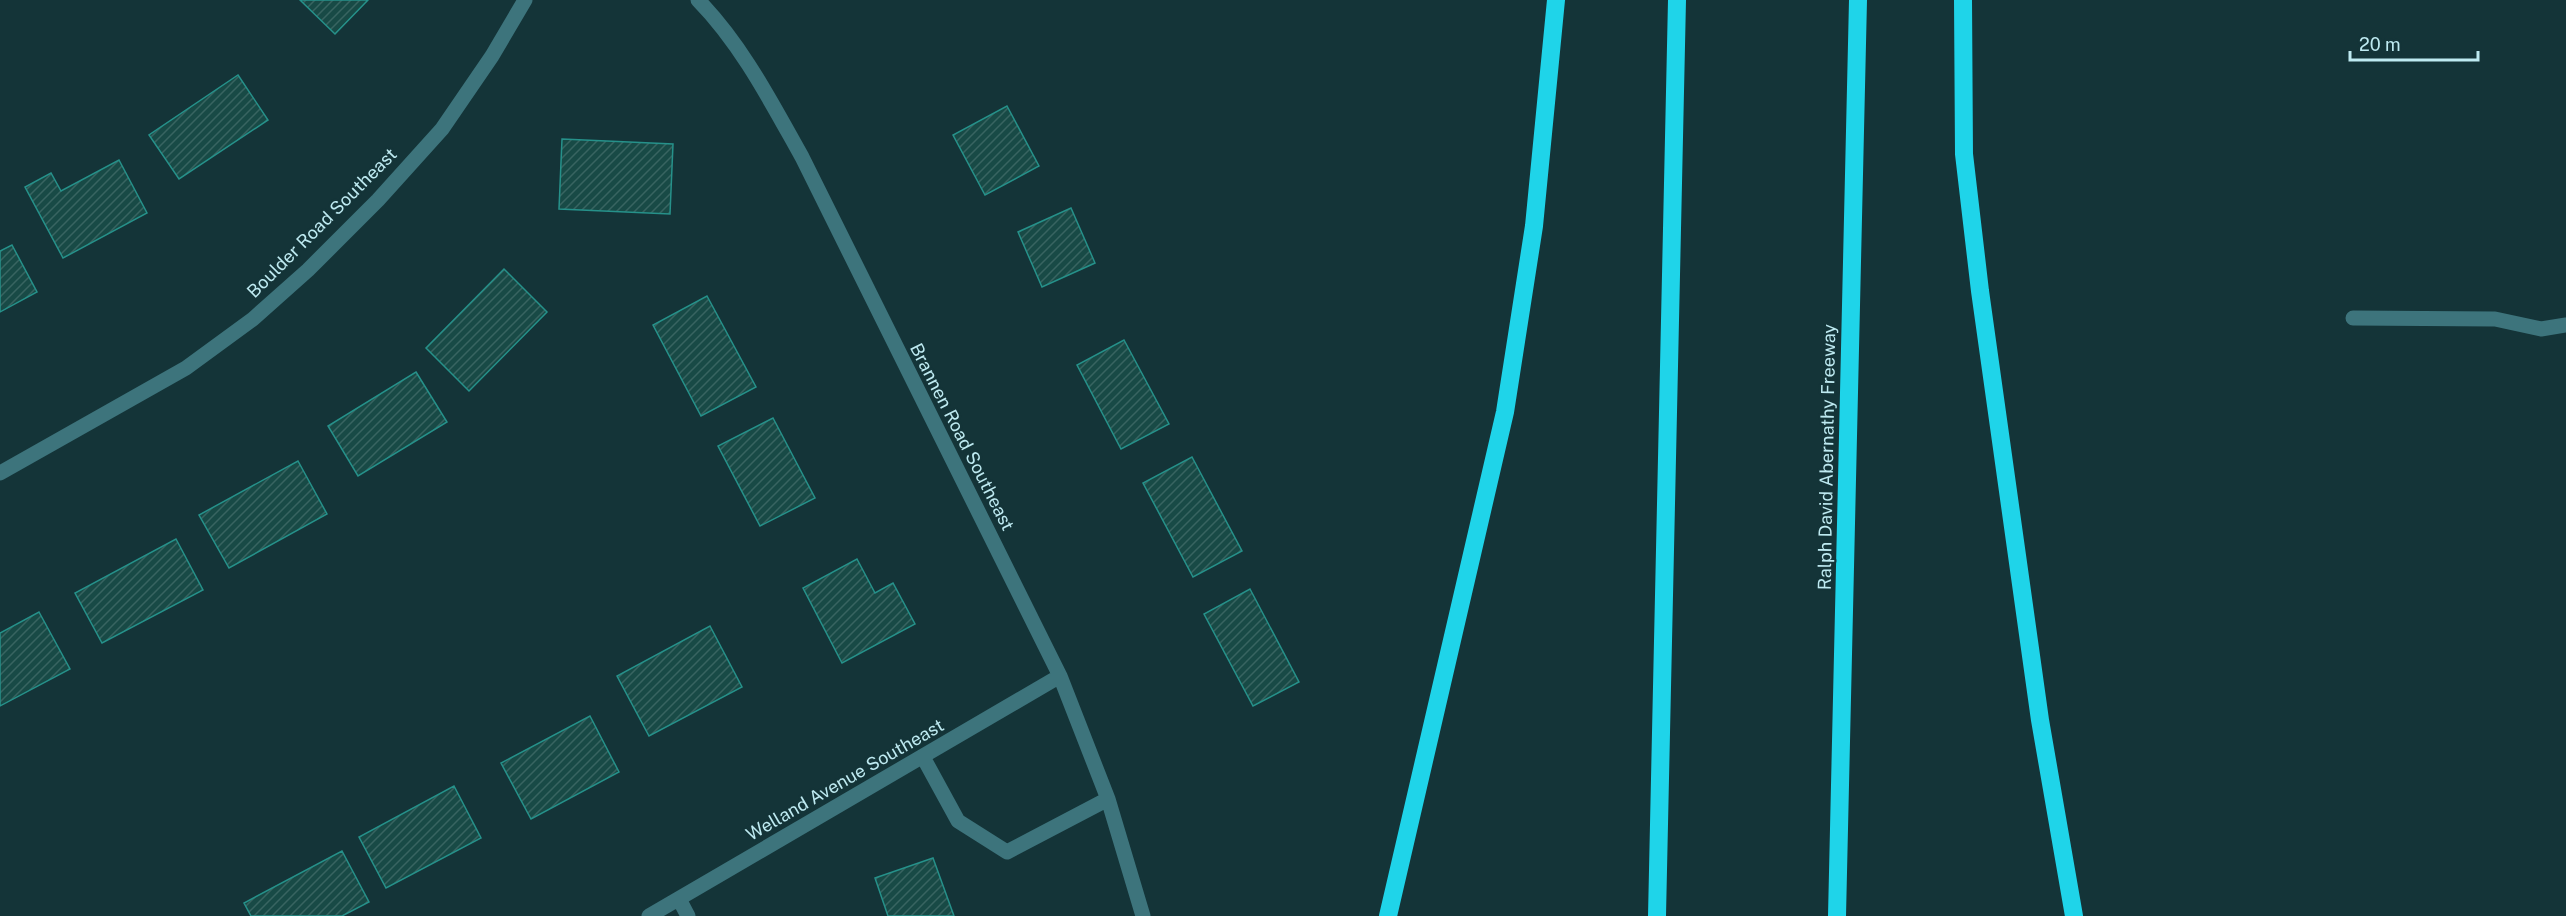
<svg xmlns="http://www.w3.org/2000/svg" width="2566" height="916" font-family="'Public Sans',sans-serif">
  <defs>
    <pattern id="building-hatch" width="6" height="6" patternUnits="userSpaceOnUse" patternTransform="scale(1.5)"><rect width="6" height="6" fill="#184a46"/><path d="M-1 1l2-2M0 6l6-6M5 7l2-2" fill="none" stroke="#386461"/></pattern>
  </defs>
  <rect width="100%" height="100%" fill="#143438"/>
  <!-- building -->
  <path fill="url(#building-hatch)" stroke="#26918a" stroke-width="1.5" d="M 300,0 L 368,0 L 335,34 Z
    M 238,75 L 268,120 L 179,179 L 149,135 Z
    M 1007,106 L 1039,166 L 985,195 L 953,135 Z
    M 562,139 L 673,144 L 670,214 L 559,209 Z
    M 119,160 L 147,213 L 63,258 L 25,187 L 51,173 L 61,191 Z
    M 1071,208 L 1095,263 L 1042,287 L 1018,232 Z
    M 12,245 L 37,292 L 0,312 L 0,251 Z
    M 504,269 L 547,312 L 469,391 L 426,348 Z
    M 707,296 L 756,387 L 701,416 L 653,325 Z
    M 1124,340 L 1169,424 L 1121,449 L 1077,365 Z
    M 416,372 L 447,422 L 358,476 L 328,426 Z
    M 773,418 L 815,498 L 760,526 L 718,446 Z
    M 1192,457 L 1242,551 L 1193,577 L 1143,483 Z
    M 298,461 L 327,514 L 229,568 L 199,515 Z
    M 176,539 L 203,590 L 102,643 L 75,593 Z
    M 857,559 L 875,593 L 893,583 L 915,624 L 842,663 L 803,588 Z
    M 1250,589 L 1299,682 L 1253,706 L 1204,614 Z
    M 39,612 L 70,669 L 0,706 L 0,633 Z
    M 710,626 L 742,687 L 649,736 L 617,676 Z
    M 590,716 L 619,772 L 531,819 L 501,763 Z
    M 454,786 L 481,838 L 386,888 L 359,837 Z
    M 342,851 L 369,902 L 342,916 L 251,916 L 244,903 Z
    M 933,858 L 954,916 L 888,916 L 875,878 Z"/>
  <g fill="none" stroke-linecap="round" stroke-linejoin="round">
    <!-- minor -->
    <path stroke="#3d747c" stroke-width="15" d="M 698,0 C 742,45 771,102 802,157 L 1060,676 L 1108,799 L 1143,916
      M 2353,318 L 2495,319 L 2541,329 L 2566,325
      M 0,473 L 186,368 L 253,319 L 308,270 L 378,200 L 442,129 L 492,56 L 525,0
      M 923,757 L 958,821 L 1007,852 L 1108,799
      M 679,899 L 688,916
      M 649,916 L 1060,676"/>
    <!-- highway -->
    <path stroke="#1fd4e9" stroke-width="18" d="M 1963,0 L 1964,154 L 1980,291 L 2040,720 L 2074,916
      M 1388,916 L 1505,412 L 1534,226 L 1556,0
      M 1657,916 L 1677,0
      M 1837,916 L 1858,0"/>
  </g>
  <g text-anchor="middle" stroke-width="4.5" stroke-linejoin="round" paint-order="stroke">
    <!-- street labels -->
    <g font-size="18" fill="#beeaf1" stroke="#143438">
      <text transform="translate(322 223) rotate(-45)" y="6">Boulder Road Southeast</text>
      <text transform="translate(962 437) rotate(63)" y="6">Brannen Road Southeast</text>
      <text transform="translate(1827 457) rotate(-89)" y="6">Ralph David Abernathy Freeway</text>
      <text transform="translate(845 780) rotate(-30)" y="6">Welland Avenue Southeast</text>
    </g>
  </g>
  <!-- scale -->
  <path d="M2350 51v9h128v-9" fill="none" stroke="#beeaf1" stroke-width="3"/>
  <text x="2359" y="51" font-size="18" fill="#beeaf1" stroke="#143438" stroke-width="4.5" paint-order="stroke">20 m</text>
</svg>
